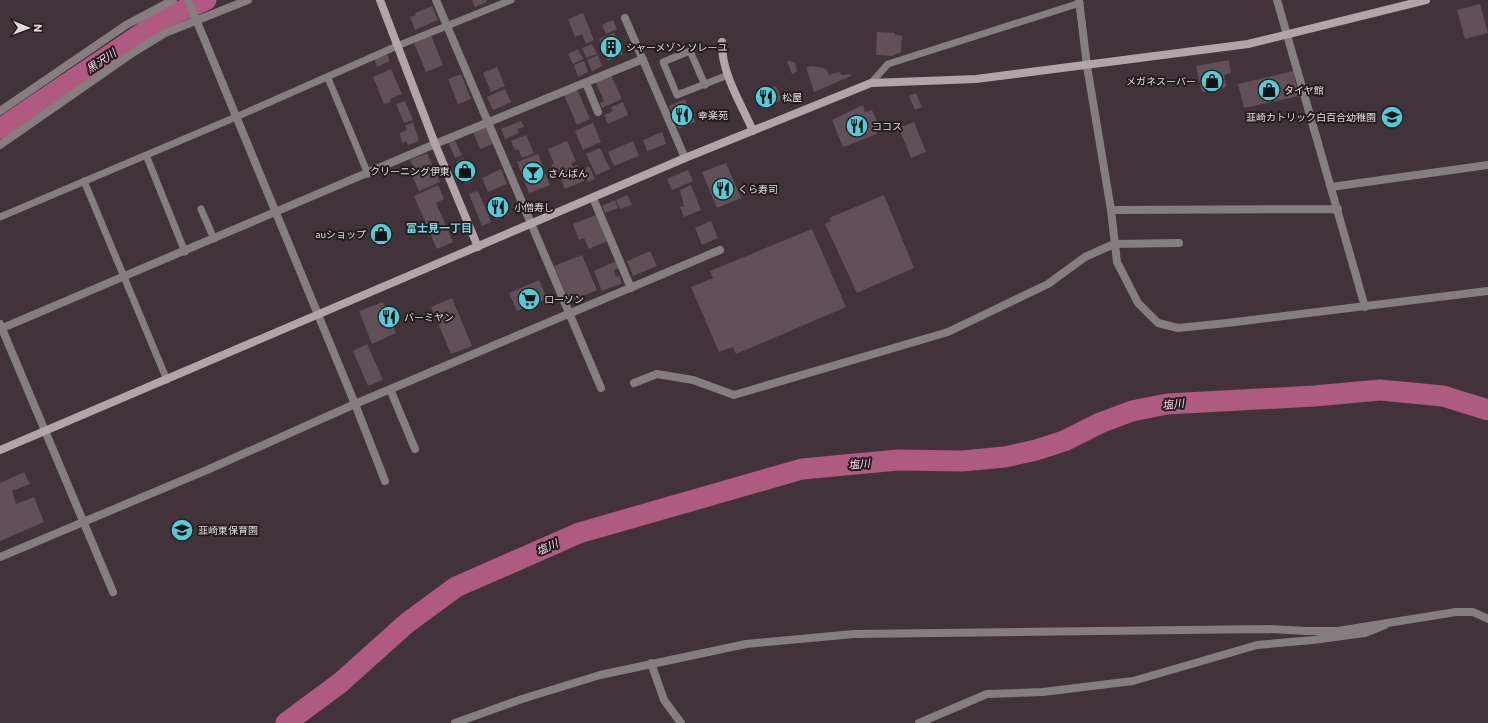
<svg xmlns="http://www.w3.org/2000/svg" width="1488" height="723" font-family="Commissioner,'Noto Sans JP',sans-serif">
  <rect width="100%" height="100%" fill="#423239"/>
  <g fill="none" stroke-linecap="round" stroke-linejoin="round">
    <!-- river -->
    <path stroke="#ae5a81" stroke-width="21" d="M 0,129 L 165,18 L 206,0
      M 286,723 L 340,683 L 407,623 L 456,587 L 579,533 L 802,469 L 898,460 L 962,461 L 1005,457 L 1036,450 L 1064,441 L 1100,423 L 1132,411 L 1167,404 L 1314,396 L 1380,390 L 1443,396 L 1488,410"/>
  </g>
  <!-- building -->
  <path fill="#625058" d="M 472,0 L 486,0 L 487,2 L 475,7 Z
    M 1480,4 L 1488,33 L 1465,39 L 1457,10 Z
    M 432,6 L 438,20 L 415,30 L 410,17 L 416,15 L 415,13 Z
    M 583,13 L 594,40 L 586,44 L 582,34 L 575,37 L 568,19 Z
    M 613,20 L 617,29 L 606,34 L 602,25 Z
    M 877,32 L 895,33 L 895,35 L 902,36 L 901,52 L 892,56 L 876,55 Z
    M 614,33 L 623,54 L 608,61 L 599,39 Z
    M 431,35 L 443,65 L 426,72 L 414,43 Z
    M 592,44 L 597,54 L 586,58 L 582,48 Z
    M 578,49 L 583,59 L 573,64 L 568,54 Z
    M 387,54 L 390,61 L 377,67 L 374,59 Z
    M 598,55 L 602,66 L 592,71 L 587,60 Z
    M 1229,60 L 1231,73 L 1224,75 L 1226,87 L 1202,92 L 1196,66 Z
    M 584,61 L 588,72 L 578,77 L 574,65 Z
    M 787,61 L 795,62 L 797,71 L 792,74 Z
    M 813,66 L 826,69 L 829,75 L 839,72 L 842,75 L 850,74 L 851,76 L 814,92 L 806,67 Z
    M 497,67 L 505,86 L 491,92 L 483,73 Z
    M 391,69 L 402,94 L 390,99 L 391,102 L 384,104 L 373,77 Z
    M 1293,71 L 1299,96 L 1244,108 L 1238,84 Z
    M 461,74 L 471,99 L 458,104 L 448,79 Z
    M 611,75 L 622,99 L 602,108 L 600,103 L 604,101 L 595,81 Z
    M 776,86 L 782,100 L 761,108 L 757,94 Z
    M 505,89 L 511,102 L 493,110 L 487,97 Z
    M 577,89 L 590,119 L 577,125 L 564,95 Z
    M 916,93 L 922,107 L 915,110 L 909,96 Z
    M 685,99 L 695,122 L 679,129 L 669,106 Z
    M 405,101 L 413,120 L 404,123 L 396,104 Z
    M 623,102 L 628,115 L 608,124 L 604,115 L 613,111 L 611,107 Z
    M 863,105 L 865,112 L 872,110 L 880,128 L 875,128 L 877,134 L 843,147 L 832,120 Z
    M 521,121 L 524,127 L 517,129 L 519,133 L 505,139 L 501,129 Z
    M 413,122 L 419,141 L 408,145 L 406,141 L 402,143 L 400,133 L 407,130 L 405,126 Z
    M 914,122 L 926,152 L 911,158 L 899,128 Z
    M 593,123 L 601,142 L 583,150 L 575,131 Z
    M 486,127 L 493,144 L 480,149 L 473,132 Z
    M 662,132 L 666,144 L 647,151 L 643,140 Z
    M 526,135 L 534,153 L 522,158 L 518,149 L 515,150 L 511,141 Z
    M 454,139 L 462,155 L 455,158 L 448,142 Z
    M 567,141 L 576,161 L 571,163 L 573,167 L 577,165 L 584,181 L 565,189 L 557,170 L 554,171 L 551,165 L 554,164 L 548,149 Z
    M 633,141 L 639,156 L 614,166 L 608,152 Z
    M 600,148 L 610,169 L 596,175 L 586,154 Z
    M 427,153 L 440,182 L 419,191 L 410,171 L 414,169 L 410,160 Z
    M 538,154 L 550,185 L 529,193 L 517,162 Z
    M 464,158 L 473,181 L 466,184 L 456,162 Z
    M 726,163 L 741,198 L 717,208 L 702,172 Z
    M 589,166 L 595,179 L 588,182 L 583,169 Z
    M 501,169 L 507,184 L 488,192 L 482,178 Z
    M 688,170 L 693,181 L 672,190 L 667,179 Z
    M 438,185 L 444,199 L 436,203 L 453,242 L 437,249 L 414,196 Z
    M 691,185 L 701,210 L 684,217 L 680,207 L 684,206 L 680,190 Z
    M 478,191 L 491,222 L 482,226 L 469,194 Z
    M 627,195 L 632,205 L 620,209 L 616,200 Z
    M 884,195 L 914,268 L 857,293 L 825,224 L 831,221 L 829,218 Z
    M 500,196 L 508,215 L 496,220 L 488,201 Z
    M 615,200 L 618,208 L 605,213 L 602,206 Z
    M 596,215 L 607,241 L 589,249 L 584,238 L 579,240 L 573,224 Z
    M 711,221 L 718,238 L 702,245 L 695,228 Z
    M 812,229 L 846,307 L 736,354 L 733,347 L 719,352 L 691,287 L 713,278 L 710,271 Z
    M 650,251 L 657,266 L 633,276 L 627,261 Z
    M 582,255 L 597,290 L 569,302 L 554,266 Z
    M 616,261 L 619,268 L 614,270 L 616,277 L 619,276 L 622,283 L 602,291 L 594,271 Z
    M 539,280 L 547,299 L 517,311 L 509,293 Z
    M 452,298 L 472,346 L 451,354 L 431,307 Z
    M 383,302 L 396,333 L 372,344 L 359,311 Z
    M 367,344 L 383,380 L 368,386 L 353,351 Z
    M 24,472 L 30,484 L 12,491 L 16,504 L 34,497 L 44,522 L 0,541 L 0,483 Z"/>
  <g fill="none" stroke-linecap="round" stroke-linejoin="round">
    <!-- lane -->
    <path stroke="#867d80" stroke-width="7" d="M 328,78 L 368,174
      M 871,83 L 888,64 L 1080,3
      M 705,85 L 690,51 L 663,62 L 677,95 L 728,75
      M 146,155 L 185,252
      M 84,181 L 167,380
      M 201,209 L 214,239
      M 0,217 L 236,117 L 397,46 L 511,0"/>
    <!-- street -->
    <path stroke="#867d80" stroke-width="8" d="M 188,0 L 355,404 L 385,481
      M 436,0 L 601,388
      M 1079,0 L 1087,66 L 1111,210 L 1117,262 L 1138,303 L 1158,323 L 1178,328 L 1227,323 L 1488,291
      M 1277,0 L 1365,307
      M 625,18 L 685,158
      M 586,83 L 598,112
      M 0,111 L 126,25 L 173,0
      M 0,145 L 134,52 L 165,33 L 248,0
      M 1331,187 L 1488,165
      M 593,198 L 631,288
      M 1111,210 L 1338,209
      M 0,324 L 113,592
      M 0,329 L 435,144 L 643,59
      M 634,383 L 657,374 L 693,380 L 734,395 L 948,332 L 1048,284 L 1085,257 L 1114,244 L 1179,243
      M 390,389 L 415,449
      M 0,557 L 207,470 L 355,404 L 720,250
      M 651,663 L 664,700 L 681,723
      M 455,723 L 522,699 L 600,675 L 746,644 L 854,634 L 1268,629 L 1306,631 L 1338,631 L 1456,612 L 1473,612 L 1488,619
      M 919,723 L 987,694 L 1043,692 L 1133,681 L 1257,645 L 1313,640 L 1365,633 L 1385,625"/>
    <!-- secondary -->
    <path stroke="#b2a4a9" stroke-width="8" d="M 380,0 L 435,144 L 478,247
      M 722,42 C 721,73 741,103 753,131
      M 0,450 L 685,158 L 871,83 L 976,79 L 1248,44 L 1426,0"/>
  </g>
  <!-- icons -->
  <defs>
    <g id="building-disc" transform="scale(1.15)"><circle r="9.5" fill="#52ccd5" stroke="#241c1f"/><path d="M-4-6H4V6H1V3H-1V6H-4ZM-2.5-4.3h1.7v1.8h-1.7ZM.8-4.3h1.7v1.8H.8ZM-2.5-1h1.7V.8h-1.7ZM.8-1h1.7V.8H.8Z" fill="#111"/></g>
    <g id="shop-disc" transform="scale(1.15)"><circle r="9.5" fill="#52ccd5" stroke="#241c1f"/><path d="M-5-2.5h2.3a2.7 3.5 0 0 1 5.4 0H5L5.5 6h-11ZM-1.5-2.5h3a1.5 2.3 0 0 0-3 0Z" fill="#111"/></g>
    <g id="restaurant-disc" transform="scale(1.15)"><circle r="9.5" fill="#52ccd5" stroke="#241c1f"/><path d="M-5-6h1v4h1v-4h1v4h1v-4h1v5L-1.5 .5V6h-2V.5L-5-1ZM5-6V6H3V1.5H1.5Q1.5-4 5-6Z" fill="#111"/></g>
    <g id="school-disc" transform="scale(1.15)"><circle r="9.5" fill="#52ccd5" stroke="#241c1f"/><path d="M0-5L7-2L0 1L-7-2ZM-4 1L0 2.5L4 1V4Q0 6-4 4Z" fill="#111"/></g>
    <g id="bar-disc" transform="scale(1.15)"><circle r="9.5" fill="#52ccd5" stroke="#241c1f"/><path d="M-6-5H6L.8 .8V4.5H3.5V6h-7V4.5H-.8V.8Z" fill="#111"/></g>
    <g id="supermarket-disc" transform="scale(1.15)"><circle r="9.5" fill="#52ccd5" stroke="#241c1f"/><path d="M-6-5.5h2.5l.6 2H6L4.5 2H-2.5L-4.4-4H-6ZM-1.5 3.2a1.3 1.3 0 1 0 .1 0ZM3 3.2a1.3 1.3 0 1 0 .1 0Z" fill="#111"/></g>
  </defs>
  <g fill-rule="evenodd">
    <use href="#building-disc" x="611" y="47"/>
    <use href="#shop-disc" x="1212" y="81"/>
    <use href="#shop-disc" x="1269" y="90"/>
    <use href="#restaurant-disc" x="766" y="97"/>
    <use href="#restaurant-disc" x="682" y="115"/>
    <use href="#school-disc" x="1392" y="117"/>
    <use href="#restaurant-disc" x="857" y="126"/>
    <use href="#shop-disc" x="465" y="171"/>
    <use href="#bar-disc" x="533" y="173"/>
    <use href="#restaurant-disc" x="723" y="189"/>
    <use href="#restaurant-disc" x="498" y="207"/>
    <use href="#shop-disc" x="381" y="234"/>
    <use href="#supermarket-disc" x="529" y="299"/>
    <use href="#restaurant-disc" x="389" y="317"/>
    <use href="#school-disc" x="182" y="530"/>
  </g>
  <g text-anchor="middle" stroke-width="4" stroke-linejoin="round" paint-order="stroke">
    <!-- poi labels -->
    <g font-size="10" fill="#e3d8dc" stroke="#241c1f" text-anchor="start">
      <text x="626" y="51">シャーメゾン ソレーユ</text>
      <text x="1196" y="85" text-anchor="end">メガネスーパー</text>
      <text x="1284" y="94">タイヤ館</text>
      <text x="782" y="101">松屋</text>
      <text x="698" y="119">幸楽苑</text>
      <text x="1376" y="121" text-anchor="end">韮崎カトリック白百合幼稚園</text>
      <text x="872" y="130">ココス</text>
      <text x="450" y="175" text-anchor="end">クリーニング伊東</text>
      <text x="548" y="177">さんばん</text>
      <text x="738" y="193">くら寿司</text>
      <text x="514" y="211">小僧寿し</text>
      <text x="366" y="238" text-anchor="end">auショップ</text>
      <text x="544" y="303">ローソン</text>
      <text x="404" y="321">バーミヤン</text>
      <text x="198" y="534">韮崎東保育園</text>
    </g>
    <!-- water labels -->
    <g font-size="11" font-style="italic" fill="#ffcfe2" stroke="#241c1f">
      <text transform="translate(101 61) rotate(-34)" y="4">黒沢川</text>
      <text transform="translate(1173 404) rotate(-6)" y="4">塩川</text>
      <text transform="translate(859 464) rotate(-5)" y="4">塩川</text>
      <text transform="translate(547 547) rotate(-24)" y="4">塩川</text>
    </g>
    <!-- neighbourhood labels -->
    <g font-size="11" font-weight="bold" fill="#6dd9e2" stroke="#241c1f">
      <text x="439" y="232">富士見一丁目</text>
    </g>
  </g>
  <!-- north arrow -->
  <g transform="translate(28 28) rotate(91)" stroke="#241c1f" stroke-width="3" paint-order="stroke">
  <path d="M0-3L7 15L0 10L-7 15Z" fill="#e3d8dc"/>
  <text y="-6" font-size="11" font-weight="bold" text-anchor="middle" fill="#e3d8dc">N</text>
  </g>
</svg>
